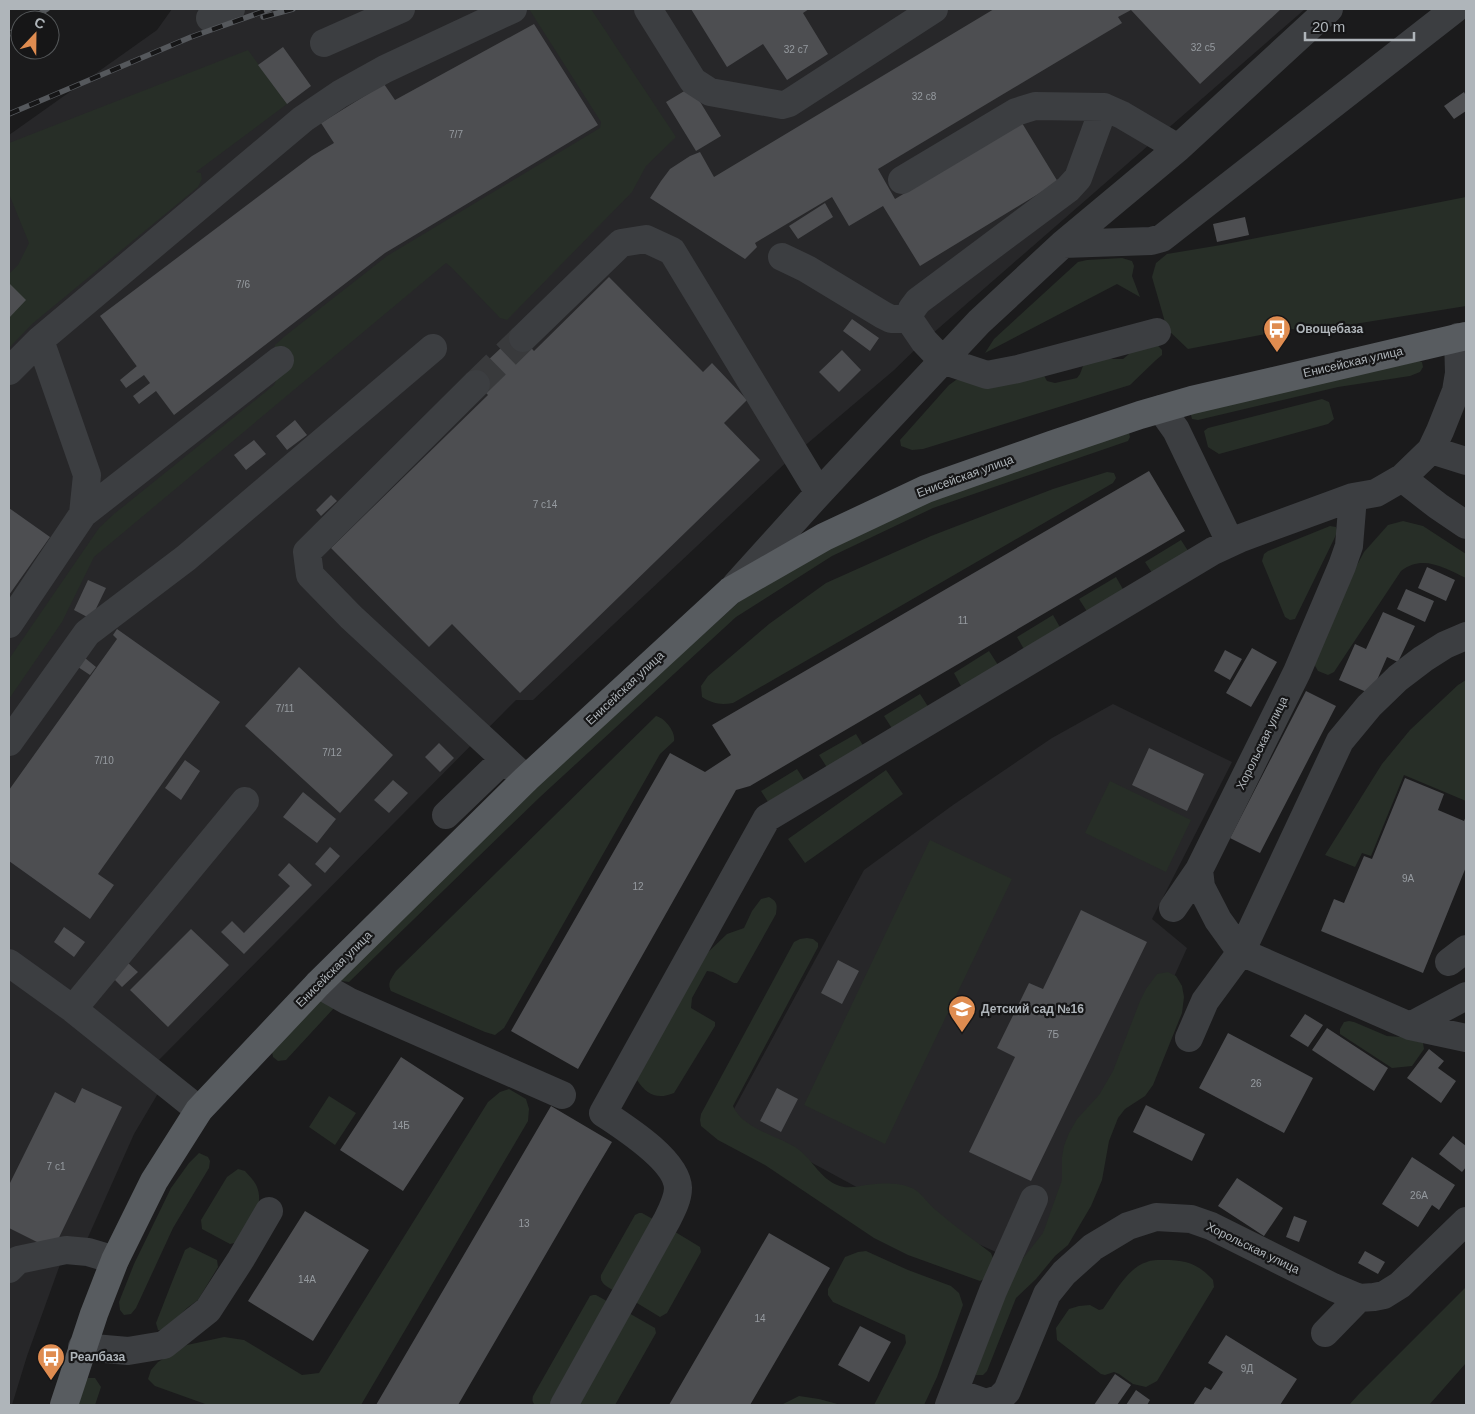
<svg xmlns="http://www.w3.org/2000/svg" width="1475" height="1414" font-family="Helvetica,sans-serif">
  <rect width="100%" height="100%" fill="#1b1b1c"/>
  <!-- built -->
  <path fill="#272729" d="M 172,9 L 1305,9 L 924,341 L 893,371 L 795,454 L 533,700 L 516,700 L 150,1069 L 160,1090 L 134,1134 L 85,1244 L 62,1259 L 27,1356 L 12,1405 L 9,1405 L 9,135 L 157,30 Z
    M 1113,704 L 1232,762 L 1152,919 L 1187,948 L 1055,1241 L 1034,1257 L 1009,1258 L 875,1197 L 729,1118 L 864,870 L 953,805 L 1052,738 Z"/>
  <!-- green -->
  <path fill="#272e27" d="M 529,9 L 591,9 L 676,137 L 646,166 L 632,192 L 507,320 L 500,318 L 452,268 L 446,263 L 94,557 L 62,622 L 9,699 L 9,659 L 99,528 L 114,514 L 274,385 L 278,376 L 273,354 L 275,345 L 285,336 L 387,256 L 600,128 L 601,122 Z
    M 248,50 L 287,104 L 196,172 L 201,173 L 202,179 L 198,187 L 32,324 L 9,348 L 9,274 L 18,265 L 29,243 L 9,194 L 9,143 Z
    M 1466,197 L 1466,306 L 1311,331 L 1292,329 L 1188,349 L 1167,329 L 1152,277 L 1156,263 L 1167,254 L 1221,245 Z
    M 1122,258 L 1132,261 L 1134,266 L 1132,276 L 1140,297 L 1117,284 L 985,353 L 994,339 L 1078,262 L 1087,260 Z
    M 1150,337 L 1162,350 L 1162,355 L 1156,360 L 1130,385 L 923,449 L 912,450 L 901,446 L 900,440 L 949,385 L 956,380 L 1042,372 L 1047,381 L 1055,383 L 1077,378 L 1080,374 L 1086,358 L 1097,354 L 1113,359 L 1123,359 L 1129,354 L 1135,341 Z
    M 1419,361 L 1422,362 L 1423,367 L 1420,372 L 1410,376 L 1338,387 L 1198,420 L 1192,419 L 1190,412 Z
    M 1322,399 L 1329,402 L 1334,419 L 1328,424 L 1219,454 L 1208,447 L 1204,431 L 1208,428 Z
    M 1129,433 L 1130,437 L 1128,441 L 933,508 L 832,556 L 736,617 L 540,797 L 349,982 L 342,981 L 341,976 L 533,788 L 739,602 L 828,546 L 928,497 Z
    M 1107,472 L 1114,473 L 1116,478 L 1113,483 L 733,703 C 721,705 713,704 702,697 L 701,686 L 708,676 L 769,624 L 826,583 L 931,536 L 1053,489 Z
    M 1403,521 L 1423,526 L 1466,554 L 1466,578 C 1444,568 1423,554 1401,571 L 1334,672 L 1328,675 L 1318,671 L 1314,664 L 1342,593 L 1364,552 L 1388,525 Z
    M 1330,526 L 1336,527 L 1337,531 L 1335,537 L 1295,619 L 1290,620 L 1285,617 L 1262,561 L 1264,554 L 1268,551 Z
    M 1181,540 L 1190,554 L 1154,576 L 1145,562 Z
    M 1116,577 L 1124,591 L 1088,613 L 1079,599 Z
    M 1053,615 L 1061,629 L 1025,651 L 1017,637 Z
    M 989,651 L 998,665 L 962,688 L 954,673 Z
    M 1466,680 L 1466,801 L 1404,775 L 1371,856 L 1362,853 L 1355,867 L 1325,855 L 1382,764 L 1410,730 L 1458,685 Z
    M 920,694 L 929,708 L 893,730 L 884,716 Z
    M 656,716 C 665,718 676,732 674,741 L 660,754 L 504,1028 L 495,1035 L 485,1032 L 391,991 C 387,983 391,979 396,971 Z
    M 856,734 L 864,747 L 828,769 L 819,755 Z
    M 797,769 L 806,783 L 770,805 L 761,791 Z
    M 886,770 L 903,794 L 805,863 L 788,839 Z
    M 1110,781 L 1191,820 L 1166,872 L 1085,833 Z
    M 930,840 L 1012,879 L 885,1144 L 804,1105 Z
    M 769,897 C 778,902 777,905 776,914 L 739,980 L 737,983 L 734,983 L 713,972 L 707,971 L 692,998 L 691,1008 L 715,1022 L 715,1026 L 674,1093 C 657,1100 647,1095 637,1080 L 704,956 L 727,934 L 744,928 L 752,911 L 761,899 Z
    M 807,938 L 813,939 L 818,943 L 818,947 L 733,1106 C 742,1128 775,1135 795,1147 C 813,1158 821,1183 844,1187 C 851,1188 859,1186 866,1185 C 880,1183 899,1182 912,1188 C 921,1192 928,1204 937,1211 C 954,1226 973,1239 991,1253 L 995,1263 L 988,1277 L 980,1281 L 908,1255 L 874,1238 L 765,1165 L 718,1140 L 701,1126 L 700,1120 L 701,1114 L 794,942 L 800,939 Z
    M 1168,972 L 1176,976 L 1182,986 L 1184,997 L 1182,1013 L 1153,1085 L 1145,1096 L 1125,1109 L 1118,1118 L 1109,1141 L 1102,1180 L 1091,1206 L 1068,1245 L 1055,1256 L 1036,1279 L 1016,1298 L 987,1371 L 983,1375 L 976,1375 L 973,1371 L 999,1289 L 1043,1233 L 1062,1180 L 1062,1157 L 1064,1146 L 1069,1133 L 1077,1119 L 1099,1095 L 1113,1071 L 1140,1001 L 1146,989 L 1157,974 Z
    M 318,998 L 334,1008 L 286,1060 L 278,1061 L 273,1057 L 272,1052 Z
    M 1349,1021 L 1354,1022 L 1387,1036 L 1402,1037 L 1423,1043 L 1424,1049 L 1412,1066 L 1392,1068 L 1340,1034 L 1340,1029 L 1344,1022 Z
    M 509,1089 L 526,1099 L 529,1109 L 528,1121 L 361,1405 L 208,1405 L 155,1386 L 148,1379 L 151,1370 L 158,1362 L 187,1345 L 224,1337 L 244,1340 L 302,1375 L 319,1373 L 488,1102 L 500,1092 Z
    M 329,1096 L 356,1113 L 335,1145 L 309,1127 Z
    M 199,1153 L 208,1157 L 210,1161 L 209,1168 L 173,1228 L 136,1308 L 131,1314 L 124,1315 L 120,1310 L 119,1302 L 134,1264 L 171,1188 L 189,1163 Z
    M 238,1169 L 245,1171 C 249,1176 255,1181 257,1187 C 265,1208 249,1225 239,1242 L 230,1244 L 202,1229 L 201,1220 L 227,1177 Z
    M 639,1213 L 642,1213 L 658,1222 L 618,1293 C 611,1288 599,1285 601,1275 L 635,1215 Z
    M 672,1230 L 700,1247 L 701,1252 L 667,1313 L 660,1317 L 632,1300 Z
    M 190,1247 L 217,1260 L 218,1267 L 198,1300 L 187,1308 L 164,1331 L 158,1330 L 156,1323 L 172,1282 L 185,1250 Z
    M 866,1251 L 908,1270 L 951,1286 L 959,1293 L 963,1305 L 937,1377 L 924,1405 L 874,1405 L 906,1343 L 905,1335 L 833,1302 L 828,1295 L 828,1289 L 845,1257 L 858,1252 Z
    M 1163,1260 C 1186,1260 1197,1263 1213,1280 L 1214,1287 L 1157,1381 L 1146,1387 L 1133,1384 L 1119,1374 L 1114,1372 L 1105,1375 L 1101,1374 L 1057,1340 L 1056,1328 L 1069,1309 L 1079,1306 L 1090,1305 L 1099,1310 L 1103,1309 C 1114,1294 1128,1267 1147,1262 C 1151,1260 1158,1260 1163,1260 Z
    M 1466,1287 L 1466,1363 L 1429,1405 L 1349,1405 L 1359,1394 Z
    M 593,1295 L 596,1295 L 612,1304 L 559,1405 L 536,1405 C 532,1403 532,1400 533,1396 L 590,1296 Z
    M 627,1312 L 655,1328 L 656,1333 L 615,1405 L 568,1405 Z
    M 88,1378 L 95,1378 L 101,1387 L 95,1405 L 75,1405 L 81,1387 Z
    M 799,1396 L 819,1399 L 841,1405 L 781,1405 Z"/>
  <!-- building -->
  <path fill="#4d4e51" d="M 691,9 L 809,9 L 803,13 L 828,54 L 787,80 L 763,44 L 727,67 Z
    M 994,9 L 1281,9 L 1200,84 L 1131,10 L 1118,17 L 1122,23 L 878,169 L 895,199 L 1022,123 L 1058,182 L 920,266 L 883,206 L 849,226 L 832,197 L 755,243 L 757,247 L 745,259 L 650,198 L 661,181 L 670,169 L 690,156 L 700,152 L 714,177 Z
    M 534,24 L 598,125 L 385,253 L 174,415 L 156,391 L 139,404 L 133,396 L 150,383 L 144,375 L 126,388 L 120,380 L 137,366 L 141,372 L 100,316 L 312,156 L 334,143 L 321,123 L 384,84 L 395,100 Z
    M 283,47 L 311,86 L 287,104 L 258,65 Z
    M 691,87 L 721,136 L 696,151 L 666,102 Z
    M 1464,92 L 1466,96 L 1466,111 L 1454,119 L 1444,106 Z
    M 825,203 L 833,217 L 798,239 L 789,226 Z
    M 1245,217 L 1249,235 L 1217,242 L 1213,224 Z
    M 609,277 L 703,372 L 712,363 L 747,400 L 724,423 L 760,460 L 520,693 L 452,624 L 429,647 L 331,548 L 488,395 L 470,377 L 517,333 L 534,351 Z
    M 9,283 L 26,300 L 9,318 Z
    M 852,319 L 879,338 L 870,351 L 843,331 Z
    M 842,350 L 861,370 L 839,392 L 819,372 Z
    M 295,420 L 307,435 L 287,450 L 276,436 Z
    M 254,440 L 266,454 L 246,470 L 234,455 Z
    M 1149,471 L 1185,531 L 750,786 L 736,790 L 578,1069 L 511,1031 L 670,753 L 705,772 L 731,755 L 712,725 Z
    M 331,495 L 337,501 L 321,516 L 316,510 Z
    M 9,508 L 50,537 L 9,595 Z
    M 1427,567 L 1455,580 L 1446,601 L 1418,588 Z
    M 88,580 L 106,588 L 91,619 L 74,610 Z
    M 1406,589 L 1434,601 L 1425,622 L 1397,609 Z
    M 1383,612 L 1415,626 L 1398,662 L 1387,657 L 1371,694 L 1339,680 L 1355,644 L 1366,649 Z
    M 117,629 L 220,702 L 98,874 L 114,885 L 90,919 L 9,861 L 9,790 L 117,639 L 113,635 Z
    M 1252,648 L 1277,662 L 1251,707 L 1226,693 Z
    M 1225,650 L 1242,659 L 1230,680 L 1214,671 Z
    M 85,658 L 96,667 L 90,675 L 78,667 Z
    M 299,667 L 393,755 L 340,813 L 245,726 Z
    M 1306,691 L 1336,706 L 1260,853 L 1230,838 Z
    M 439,743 L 454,758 L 440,772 L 425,757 Z
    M 1149,748 L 1204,774 L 1187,811 L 1132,785 Z
    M 185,760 L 200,771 L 181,800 L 165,788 Z
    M 1405,778 L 1444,794 L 1438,810 L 1464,821 L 1466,816 L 1466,867 L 1423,973 L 1321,931 L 1334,899 L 1344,903 L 1364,856 L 1372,859 Z
    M 393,780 L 408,793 L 389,813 L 374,800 Z
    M 303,792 L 336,819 L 317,843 L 283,817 Z
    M 330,847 L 340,856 L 325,873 L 315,864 Z
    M 289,863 L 312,885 L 244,954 L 221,932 L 232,921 L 244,933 L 290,886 L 278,875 Z
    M 1081,910 L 1147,942 L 1031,1181 L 969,1152 L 1015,1057 L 997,1048 L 1029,983 L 1043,989 Z
    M 64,927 L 85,942 L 74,957 L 54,942 Z
    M 191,929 L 229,965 L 168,1027 L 130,990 Z
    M 838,960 L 859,971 L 842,1004 L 821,993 Z
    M 127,962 L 138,972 L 122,987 L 112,977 Z
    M 1305,1014 L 1323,1025 L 1308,1047 L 1290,1036 Z
    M 1327,1028 L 1388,1068 L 1374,1091 L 1312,1050 Z
    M 1228,1033 L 1313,1078 L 1284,1133 L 1199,1088 Z
    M 1429,1049 L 1444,1061 L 1438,1068 L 1456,1081 L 1441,1103 L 1407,1078 Z
    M 401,1057 L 464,1098 L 403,1191 L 340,1150 Z
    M 82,1088 L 122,1107 L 53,1250 L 9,1228 L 9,1185 L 55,1092 L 75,1103 Z
    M 777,1088 L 798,1099 L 781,1132 L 760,1121 Z
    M 1146,1105 L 1205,1134 L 1192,1161 L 1133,1132 Z
    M 551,1106 L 612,1142 L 585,1187 L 458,1405 L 376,1405 Z
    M 1453,1136 L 1466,1146 L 1466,1167 L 1462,1172 L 1439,1154 Z
    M 1412,1157 L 1455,1185 L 1439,1210 L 1432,1205 L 1418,1227 L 1382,1204 Z
    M 1237,1178 L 1283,1208 L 1264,1236 L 1218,1206 Z
    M 305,1211 L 369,1250 L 313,1341 L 248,1301 Z
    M 1294,1216 L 1307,1221 L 1299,1242 L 1286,1237 Z
    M 769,1233 L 830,1268 L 750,1405 L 669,1405 Z
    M 1365,1251 L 1385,1262 L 1378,1274 L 1358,1263 Z
    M 860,1326 L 891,1342 L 869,1382 L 838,1365 Z
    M 1226,1335 L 1297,1379 L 1280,1405 L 1193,1405 L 1205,1387 L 1211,1390 L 1223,1372 L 1208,1363 Z
    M 1115,1374 L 1131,1385 L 1117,1405 L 1094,1405 Z
    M 1136,1390 L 1150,1400 L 1147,1405 L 1126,1405 Z"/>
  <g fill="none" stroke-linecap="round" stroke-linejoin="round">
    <!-- minor-tunnel -->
    <path stroke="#393a3c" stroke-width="28" stroke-dasharray="28 14" stroke-linecap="butt" d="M 476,384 L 523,338"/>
    <!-- minor -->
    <path stroke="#3c3e41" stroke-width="28" d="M 648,9 L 693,81 L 710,92 L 782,105 L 789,103 L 934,9
      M 210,18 L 231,9
      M 324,43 L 401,9
      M 1104,107 L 1078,178 L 1068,189 L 918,301 L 912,309 L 909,319 L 924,341 L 942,360 L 987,375 L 1018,369 L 1157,332
      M 902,180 L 1016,112 L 1035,106 L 1104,107 L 1122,115 L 1178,148
      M 1063,244 L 1151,241 L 1162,238 L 1455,9
      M 782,257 L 807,269 L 883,315 L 891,319 L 909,319
      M 1458,337 L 1459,373 L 1456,391 L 1440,431 L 1431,450 L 1402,478 L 1376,493 L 1353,497 L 1349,546 L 1342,566 L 1297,672 L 1199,870 L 1201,887 L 1218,920 L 1241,952 L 1410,1026 L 1466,1038
      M 523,338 L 621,243 L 646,239 L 672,251 L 819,493
      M 9,371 L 40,340 L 303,119 L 340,94 L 385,69 L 513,9
      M 476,384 L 307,552 L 310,575 L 351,617 L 526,779
      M 1161,409 L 1176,430 L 1230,542
      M 1431,450 L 1466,461
      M 1402,478 L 1438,506 L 1466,525
      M 83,514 L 280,360
      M 736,585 L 819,493 L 979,322 L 1063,244 L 1178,148 L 1329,9
      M 9,624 L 83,514 L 87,475 L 40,340
      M 9,742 L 87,633 L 186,558 L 433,348
      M 446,815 L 504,759
      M 1173,908 L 1199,870
      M 1449,962 L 1466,949
      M 9,963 L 73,1009 L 199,1110
      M 318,984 L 348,1001 L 562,1095
      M 73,1009 L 245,801
      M 1410,1026 L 1466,996
      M 1189,1038 L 1205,1001 L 1241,952 L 1340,741 L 1369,706 L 1398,678 L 1423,659 L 1445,645 L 1466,636
      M 9,1269 L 18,1260 L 66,1250 L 88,1252 L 115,1260
      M 1325,1333 L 1359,1298
      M 82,1347 L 128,1351 L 164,1345 L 208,1310 L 241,1259 L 269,1211
      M 955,1392 L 986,1403 L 999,1399 L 1007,1391 L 1047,1294 L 1064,1273 L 1093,1247 L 1128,1226 L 1156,1217 L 1191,1219 L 1211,1226 L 1333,1287 L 1359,1298 L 1374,1297 L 1384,1295 L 1400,1285 L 1466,1221
      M 564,1405 L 667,1220 C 672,1210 678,1199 678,1188 C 677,1160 624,1127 603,1113 L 767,818 L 1213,551 L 1241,538 L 1353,497
      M 949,1405 L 993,1291 L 1034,1199"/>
    <!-- major -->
    <path stroke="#585c60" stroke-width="28" d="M 64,1405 L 94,1314 L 115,1260 L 154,1181 L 199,1110 L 318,984 L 526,779 L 730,591 L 824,537 L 926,489 L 1051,445 L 1140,415 L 1192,400 L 1466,336"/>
    <!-- rail casing -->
    <g stroke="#55585c" stroke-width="5.5">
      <path id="rail" d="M 263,17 L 293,9
        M 30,20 L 47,9
        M 9,34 L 20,27
        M 9,114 L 191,37 L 270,9"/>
    </g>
    <!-- rail -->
    <use href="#rail" stroke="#161617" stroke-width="4" stroke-dasharray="11" stroke-linecap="butt"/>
  </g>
  <!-- icons -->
  <defs>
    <g id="bus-pin" transform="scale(1.4375)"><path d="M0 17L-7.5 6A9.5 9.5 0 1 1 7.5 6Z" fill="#df8c50" stroke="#161617"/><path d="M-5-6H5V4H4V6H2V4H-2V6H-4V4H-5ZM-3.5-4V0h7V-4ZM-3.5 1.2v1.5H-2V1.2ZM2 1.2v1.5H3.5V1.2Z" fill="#fff"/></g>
    <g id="school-pin" transform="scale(1.4375)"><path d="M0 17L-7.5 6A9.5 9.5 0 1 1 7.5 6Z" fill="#df8c50" stroke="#161617"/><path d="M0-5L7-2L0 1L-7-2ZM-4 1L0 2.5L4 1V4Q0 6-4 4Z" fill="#fff"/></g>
  </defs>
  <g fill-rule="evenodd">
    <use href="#bus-pin" x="1277" y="329"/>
    <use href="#school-pin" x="962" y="1009"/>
    <use href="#bus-pin" x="51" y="1357"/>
  </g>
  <g text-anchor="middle" stroke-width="4.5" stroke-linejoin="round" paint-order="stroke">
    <!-- number labels -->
    <g font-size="10" fill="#969ba0">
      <text x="1203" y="51">32 с5</text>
      <text x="796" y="53">32 с7</text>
      <text x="924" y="100">32 с8</text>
      <text x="456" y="138">7/7</text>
      <text x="243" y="288">7/6</text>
      <text x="545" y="508">7 с14</text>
      <text x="963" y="624">11</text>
      <text x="285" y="712">7/11</text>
      <text x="332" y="756">7/12</text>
      <text x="104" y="764">7/10</text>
      <text x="1408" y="882">9А</text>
      <text x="638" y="890">12</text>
      <text x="1053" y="1038">7Б</text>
      <text x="1256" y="1087">26</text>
      <text x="401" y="1129">14Б</text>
      <text x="56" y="1170">7 с1</text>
      <text x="1419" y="1199">26А</text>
      <text x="524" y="1227">13</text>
      <text x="307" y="1283">14А</text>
      <text x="760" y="1322">14</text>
      <text x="1247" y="1372">9Д</text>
    </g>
    <!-- poi labels -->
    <g font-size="12" font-weight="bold" fill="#afb5ba" stroke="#161617" text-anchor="start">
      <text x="1296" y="333">Овощебаза</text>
      <text x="981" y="1013">Детский сад №16</text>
      <text x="70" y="1361">Реалбаза</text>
    </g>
    <!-- street labels -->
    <g font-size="12" fill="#afb5ba" stroke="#161617">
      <text transform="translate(1353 362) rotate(-13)" y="4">Енисейская улица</text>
      <text transform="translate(965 476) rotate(-20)" y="4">Енисейская улица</text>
      <text transform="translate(625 688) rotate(-43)" y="4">Енисейская улица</text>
      <text transform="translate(1262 743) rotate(-64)" y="4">Хорольская улица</text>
      <text transform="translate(334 969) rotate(-45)" y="4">Енисейская улица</text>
      <text transform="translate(1253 1248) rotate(26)" y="4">Хорольская улица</text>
    </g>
  </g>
  <!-- border -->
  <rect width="1475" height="1414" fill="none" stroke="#afb5ba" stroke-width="20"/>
  <!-- north arrow -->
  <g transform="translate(35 35) rotate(22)"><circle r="24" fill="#161617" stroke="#535658"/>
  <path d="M0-4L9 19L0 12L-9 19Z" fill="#df8c50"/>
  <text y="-8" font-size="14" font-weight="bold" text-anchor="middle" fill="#afb5ba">С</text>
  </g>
  <!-- scale -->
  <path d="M1305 32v8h109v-8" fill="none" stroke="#afb5ba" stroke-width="2.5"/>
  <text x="1312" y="32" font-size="15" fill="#afb5ba" stroke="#161617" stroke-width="4" paint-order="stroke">20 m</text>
</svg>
